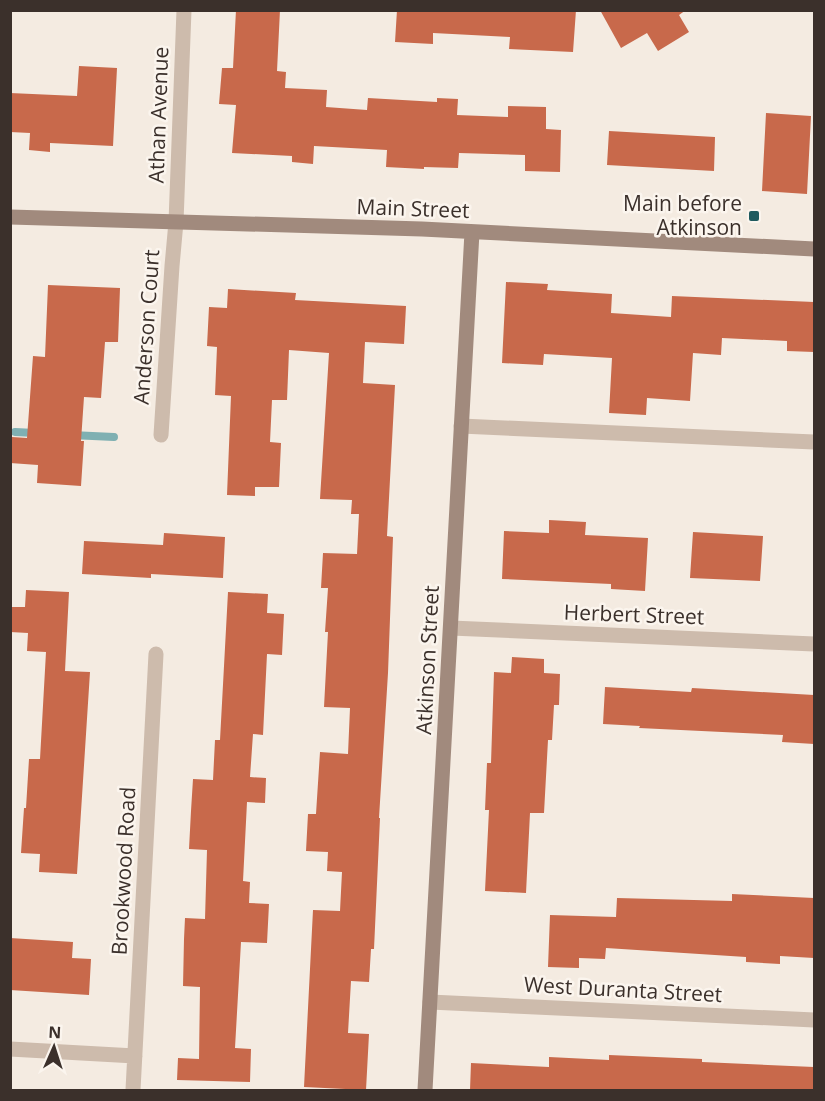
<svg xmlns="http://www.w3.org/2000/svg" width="825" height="1101" font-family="'Open Sans',sans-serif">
  <rect width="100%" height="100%" fill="#f4ebe1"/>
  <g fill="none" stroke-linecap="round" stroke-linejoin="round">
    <!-- stream -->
    <path stroke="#7fb0b2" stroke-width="8" d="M 15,432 L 35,433
      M 71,435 L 114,437"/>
  </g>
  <!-- building -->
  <path fill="#c8694b" d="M 236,10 L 280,10 L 277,71 L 286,72 L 285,88 L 327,90 L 326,107 L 367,110 L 368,98 L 437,102 L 437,98 L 458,99 L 457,115 L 508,117 L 508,106 L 546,107 L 546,129 L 561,130 L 560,172 L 525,171 L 525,155 L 459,153 L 458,168 L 424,167 L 424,169 L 386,167 L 387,150 L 314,146 L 313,164 L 292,162 L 292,156 L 232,153 L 236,105 L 219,104 L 222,68 L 233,68 Z
    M 397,10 L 576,10 L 573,52 L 509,49 L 510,37 L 433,33 L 433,44 L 395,42 Z
    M 600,10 L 686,10 L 679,15 L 689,32 L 658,51 L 647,33 L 621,48 Z
    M 79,66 L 117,68 L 113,146 L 50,143 L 50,152 L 29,150 L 30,133 L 10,132 L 10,93 L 77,96 Z
    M 766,113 L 811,116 L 807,194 L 762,191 Z
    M 609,131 L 715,137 L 714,171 L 607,165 Z
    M 506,282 L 548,284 L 547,290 L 612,294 L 611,313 L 671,317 L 672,296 L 814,302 L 814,352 L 787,351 L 787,341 L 722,338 L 721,355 L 693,353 L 690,401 L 647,398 L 646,415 L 609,413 L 612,358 L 544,354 L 543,365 L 502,363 Z
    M 48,285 L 120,288 L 118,342 L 105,342 L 101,398 L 84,397 L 81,441 L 84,441 L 81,486 L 37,483 L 38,465 L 10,463 L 12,437 L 27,438 L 33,356 L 45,357 Z
    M 228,289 L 296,293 L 295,300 L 406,306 L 404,344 L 365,342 L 363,383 L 395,385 L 387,536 L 393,537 L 388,673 L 379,818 L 380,818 L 374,949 L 371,949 L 369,982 L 351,981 L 348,1033 L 369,1034 L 366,1090 L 304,1087 L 313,910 L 340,911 L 342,872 L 327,871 L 328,852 L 306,851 L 308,814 L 316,814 L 320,752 L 348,754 L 350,708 L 324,707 L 328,632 L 325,632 L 328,588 L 321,588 L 323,553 L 357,554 L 359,514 L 351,514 L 352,500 L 320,499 L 329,353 L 289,350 L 287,400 L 272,400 L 270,442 L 281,443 L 279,487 L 255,487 L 255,496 L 227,495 L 231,396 L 215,395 L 217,347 L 207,346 L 209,307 L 227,308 Z
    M 549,520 L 586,522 L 585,535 L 648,538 L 645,591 L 611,589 L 611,584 L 502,579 L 504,531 L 549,533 Z
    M 693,532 L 763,536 L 760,581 L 690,578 Z
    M 164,533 L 225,537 L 223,578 L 151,574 L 151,578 L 82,574 L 84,541 L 163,545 Z
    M 26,590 L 69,592 L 65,671 L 90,672 L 77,874 L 39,872 L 40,854 L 21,853 L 24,808 L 26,808 L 29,759 L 40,759 L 46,652 L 27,651 L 28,633 L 10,632 L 10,607 L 25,607 Z
    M 228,592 L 268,594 L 267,613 L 284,614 L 282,655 L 267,654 L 263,735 L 253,734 L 250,777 L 266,778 L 265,803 L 247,802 L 243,881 L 250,882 L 249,903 L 269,904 L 267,943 L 241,942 L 235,1048 L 251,1049 L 250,1082 L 177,1080 L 178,1058 L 199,1059 L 200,987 L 183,986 L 184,939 L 185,918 L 205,919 L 207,850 L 189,849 L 191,811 L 193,779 L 213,780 L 215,740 L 220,740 Z
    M 512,657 L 544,659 L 544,673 L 560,674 L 559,705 L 554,705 L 552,740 L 548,740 L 544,813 L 530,813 L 526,893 L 485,891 L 489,810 L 485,810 L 487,763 L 491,763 L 494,672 L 511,673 Z
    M 605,687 L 691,692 L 692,688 L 814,695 L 814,744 L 782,742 L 783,735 L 639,728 L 640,726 L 603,724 Z
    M 732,894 L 814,898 L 814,958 L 780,956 L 780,964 L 746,962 L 746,957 L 606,948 L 605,959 L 579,958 L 579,968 L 548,967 L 550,915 L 616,917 L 617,898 L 732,901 Z
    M 10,938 L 73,942 L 72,958 L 91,959 L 89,995 L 10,990 Z
    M 609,1055 L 702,1059 L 702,1062 L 814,1067 L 814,1090 L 470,1090 L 471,1063 L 549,1067 L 549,1057 L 609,1060 Z"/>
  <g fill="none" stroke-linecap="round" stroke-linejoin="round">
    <!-- lane -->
    <path stroke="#cdbbac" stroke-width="15" d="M 461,426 L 814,442"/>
    <!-- street -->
    <path stroke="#cdbbac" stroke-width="15" d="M 161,435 L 172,266 L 176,222 L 184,10
      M 451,628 L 814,644
      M 430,1002 L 814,1020
      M 10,1049 L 135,1056
      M 133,1090 L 156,654"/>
    <!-- secondary -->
    <path stroke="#a18a7d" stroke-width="15" d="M 10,217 L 422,229 L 814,249
      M 425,1090 L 472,232"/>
  </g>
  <!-- markers -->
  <rect fill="#1f5a5e" stroke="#fbf5ee" stroke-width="2" x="748" y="210" width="12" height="12" rx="3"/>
  <g text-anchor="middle" stroke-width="5" stroke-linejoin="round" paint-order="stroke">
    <!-- street labels -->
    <g font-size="21" fill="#3b302b" stroke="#fbf5ee">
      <text transform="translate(159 115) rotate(-88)" y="7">Athan Avenue</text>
      <text transform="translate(413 209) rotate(2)" y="7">Main Street</text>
      <text transform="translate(147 327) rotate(-86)" y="7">Anderson Court</text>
      <text transform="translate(634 615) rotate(2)" y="7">Herbert Street</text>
      <text transform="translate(428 660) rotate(-87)" y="7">Atkinson Street</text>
      <text transform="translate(124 871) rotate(-87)" y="7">Brookwood Road</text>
      <text transform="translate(623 990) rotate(3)" y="7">West Duranta Street</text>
    </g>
    <!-- poi labels -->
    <g font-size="21" fill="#3b302b" stroke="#fbf5ee" text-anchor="end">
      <text x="742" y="211">Main before<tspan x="742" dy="24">Atkinson</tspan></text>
    </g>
  </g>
  <!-- border -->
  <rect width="825" height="1101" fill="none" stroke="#3b302b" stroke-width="24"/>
  <!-- north arrow -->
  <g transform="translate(54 1047) rotate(3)" stroke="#fbf5ee" stroke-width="4.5" paint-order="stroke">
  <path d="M0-4.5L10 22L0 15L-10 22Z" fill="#3b302b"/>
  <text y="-9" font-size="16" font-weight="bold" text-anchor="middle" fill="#3b302b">N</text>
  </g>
</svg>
